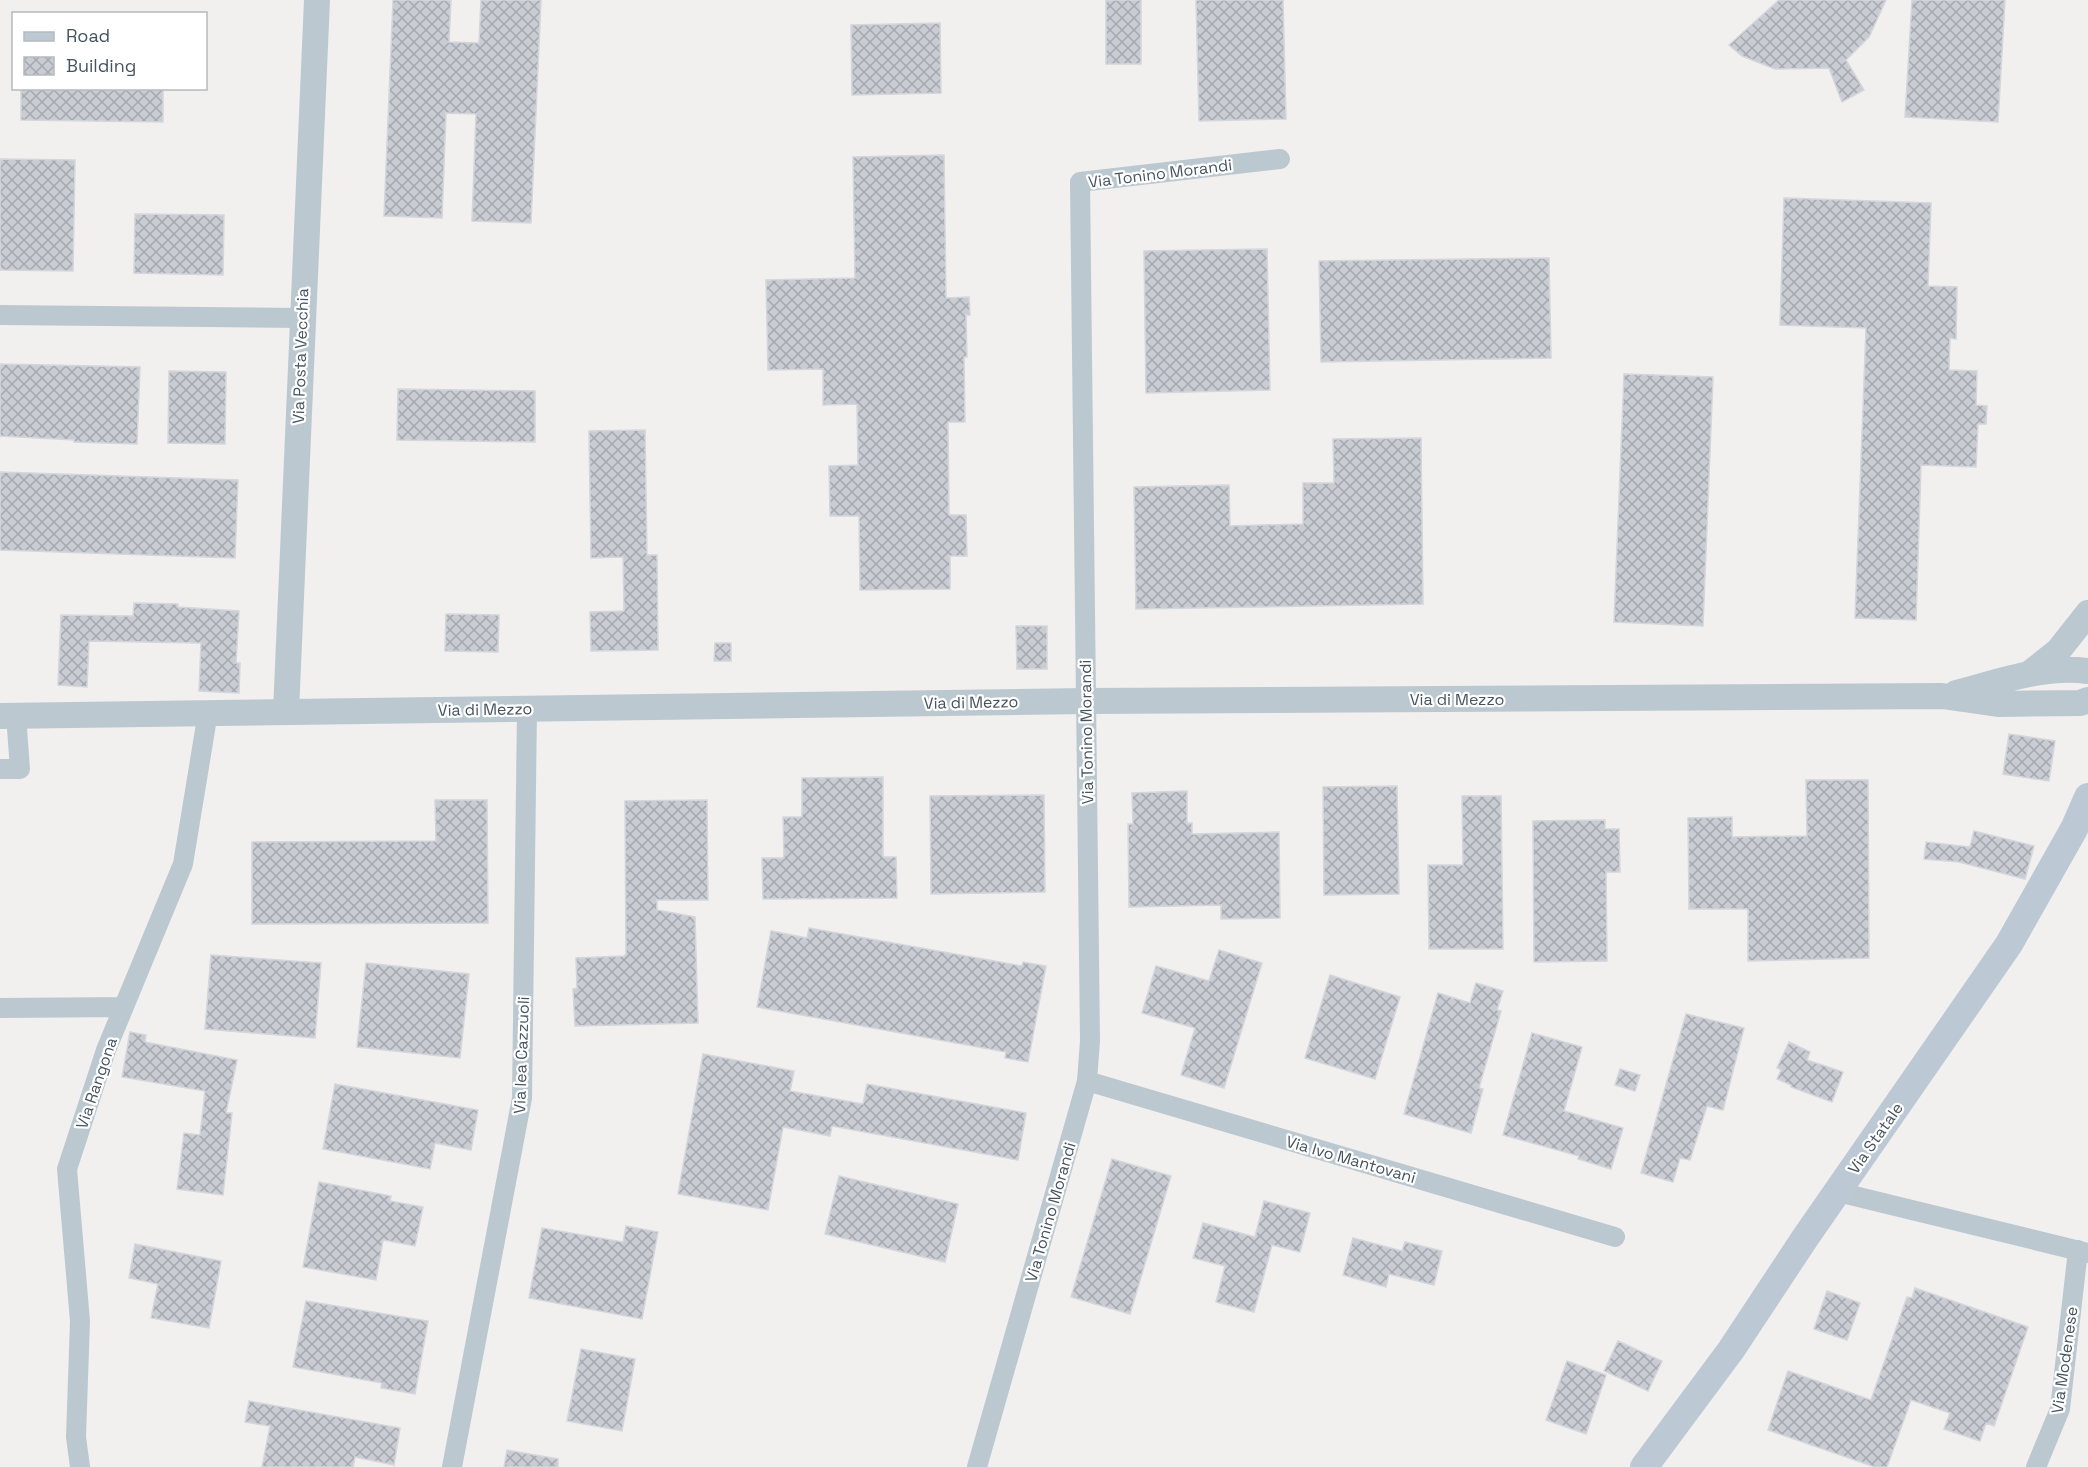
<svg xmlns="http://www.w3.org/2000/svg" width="2088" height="1467" font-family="'Space Grotesk',sans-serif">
  <defs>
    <pattern id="building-cross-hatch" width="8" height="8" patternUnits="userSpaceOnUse" patternTransform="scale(1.5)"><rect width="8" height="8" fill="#c9ccd2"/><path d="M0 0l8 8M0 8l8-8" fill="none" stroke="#a5a8ae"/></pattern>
  </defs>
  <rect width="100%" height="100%" fill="#f2efef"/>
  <!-- building -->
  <path fill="url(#building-cross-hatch)" stroke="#d3d6db" stroke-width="1.5" d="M 393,0 L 451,0 L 449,42 L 479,43 L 481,0 L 541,0 L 531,223 L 472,221 L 476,114 L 446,113 L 442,218 L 384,216 Z
    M 1106,0 L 1141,0 L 1141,64 L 1106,64 Z
    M 1196,0 L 1283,0 L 1286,119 L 1199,121 Z
    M 1779,0 L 1886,0 L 1869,37 L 1846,60 L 1864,90 L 1842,102 L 1829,68 L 1775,69 L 1742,56 L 1729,45 Z
    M 1912,0 L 2005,0 L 1998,122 L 1905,117 Z
    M 940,23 L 941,93 L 852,95 L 851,25 Z
    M 21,88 L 163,88 L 163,122 L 21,120 Z
    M 944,155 L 946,298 L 969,297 L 970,315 L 966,315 L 967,357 L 964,357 L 965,422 L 948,422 L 949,515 L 966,515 L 967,556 L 950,556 L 950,589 L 860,590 L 859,516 L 830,516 L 829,466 L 858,465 L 857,404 L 823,405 L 823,369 L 768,370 L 766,280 L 855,278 L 853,157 Z
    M 0,159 L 75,160 L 73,271 L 0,270 Z
    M 1784,198 L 1931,203 L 1928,286 L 1957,287 L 1956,339 L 1950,338 L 1949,370 L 1977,371 L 1976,405 L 1987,406 L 1986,424 L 1978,424 L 1976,467 L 1921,465 L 1916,620 L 1855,618 L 1866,328 L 1780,325 Z
    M 135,214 L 224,215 L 223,275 L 134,273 Z
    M 1267,249 L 1270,390 L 1146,393 L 1144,251 Z
    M 1549,258 L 1551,358 L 1321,362 L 1319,261 Z
    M 0,364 L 140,367 L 137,444 L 74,442 L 74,440 L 0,436 Z
    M 169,371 L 226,372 L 225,444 L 168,443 Z
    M 1624,374 L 1713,377 L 1703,626 L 1614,622 Z
    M 398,389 L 535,391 L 535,442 L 397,440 Z
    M 645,430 L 647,555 L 657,555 L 658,650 L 591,651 L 590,612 L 624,611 L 623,557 L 591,558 L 589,431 Z
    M 1421,438 L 1423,604 L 1136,609 L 1134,487 L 1229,485 L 1230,526 L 1303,524 L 1303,483 L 1334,483 L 1333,439 Z
    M 0,472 L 238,480 L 235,558 L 0,550 Z
    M 134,603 L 178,604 L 178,607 L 239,611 L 236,663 L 240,663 L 239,693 L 199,691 L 201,643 L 89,641 L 87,687 L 58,685 L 61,615 L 133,616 Z
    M 446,614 L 499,615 L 498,652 L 445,651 Z
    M 1016,626 L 1047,626 L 1047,669 L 1017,669 Z
    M 715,643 L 731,643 L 731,661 L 714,661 Z
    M 2009,734 L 2055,741 L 2049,781 L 2003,774 Z
    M 883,777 L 883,857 L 896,857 L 897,898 L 763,899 L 762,858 L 784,858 L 783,817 L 802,817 L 802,778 Z
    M 1806,780 L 1868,780 L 1869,958 L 1748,961 L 1748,909 L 1689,909 L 1688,818 L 1732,817 L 1732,837 L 1807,836 Z
    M 1397,786 L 1399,894 L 1324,895 L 1323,787 Z
    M 1187,791 L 1187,823 L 1192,823 L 1192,834 L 1279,832 L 1280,918 L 1221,919 L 1221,905 L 1129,907 L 1128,824 L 1133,824 L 1132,793 Z
    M 1044,795 L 1045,892 L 931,894 L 930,796 Z
    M 1462,796 L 1501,796 L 1503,949 L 1429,949 L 1428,865 L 1463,865 Z
    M 435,800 L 487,800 L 488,923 L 252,924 L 252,842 L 436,841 Z
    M 707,800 L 708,900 L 657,900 L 657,910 L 695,917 L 698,1023 L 575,1026 L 573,989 L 577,988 L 576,958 L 624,956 L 626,954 L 625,801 Z
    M 1605,820 L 1605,829 L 1619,829 L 1620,872 L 1606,872 L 1607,961 L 1534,962 L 1533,821 Z
    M 1974,831 L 2034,846 L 2025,879 L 1959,862 L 1924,859 L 1926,842 L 1970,847 Z
    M 809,928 L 1022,966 L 1023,962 L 1046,966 L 1028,1062 L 1005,1058 L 1006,1052 L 757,1007 L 771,931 L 807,938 Z
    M 1219,950 L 1262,963 L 1224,1088 L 1181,1075 L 1195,1028 L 1142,1013 L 1156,966 L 1209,981 Z
    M 211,955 L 321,963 L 315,1038 L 205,1029 Z
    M 366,963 L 469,974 L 460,1058 L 357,1047 Z
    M 1330,975 L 1400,997 L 1375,1079 L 1305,1058 Z
    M 1476,983 L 1503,991 L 1497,1010 L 1501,1011 L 1479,1088 L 1483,1089 L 1471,1133 L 1404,1114 L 1438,993 L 1470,1003 Z
    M 1686,1014 L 1744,1028 L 1723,1110 L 1707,1106 L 1690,1160 L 1680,1158 L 1673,1182 L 1641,1173 Z
    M 130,1032 L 146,1035 L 145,1042 L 237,1060 L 226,1113 L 232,1113 L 223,1195 L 177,1189 L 184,1133 L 200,1135 L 205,1091 L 122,1077 Z
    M 1532,1033 L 1582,1047 L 1564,1111 L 1623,1128 L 1611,1169 L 1578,1159 L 1579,1156 L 1503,1135 Z
    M 1789,1042 L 1810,1052 L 1807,1060 L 1843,1072 L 1832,1102 L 1791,1087 L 1791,1085 L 1777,1079 L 1781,1070 L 1777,1068 Z
    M 703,1054 L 794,1071 L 790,1091 L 863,1104 L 867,1084 L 1026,1113 L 1018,1160 L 832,1126 L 830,1136 L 783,1127 L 768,1210 L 678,1194 Z
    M 1620,1069 L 1640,1075 L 1635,1091 L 1615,1085 Z
    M 335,1084 L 478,1110 L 471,1150 L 435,1143 L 430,1169 L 323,1149 Z
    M 1112,1159 L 1171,1176 L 1130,1314 L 1071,1297 Z
    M 839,1176 L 958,1204 L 945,1262 L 825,1234 Z
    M 319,1182 L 391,1196 L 390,1201 L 423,1207 L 415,1246 L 383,1240 L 376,1280 L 303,1267 Z
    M 1264,1201 L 1310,1213 L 1300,1252 L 1272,1245 L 1254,1312 L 1216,1302 L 1225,1266 L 1193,1258 L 1203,1223 L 1255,1237 Z
    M 626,1226 L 658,1232 L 642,1319 L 529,1298 L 542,1228 L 623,1242 Z
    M 1353,1238 L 1402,1251 L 1405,1242 L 1442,1251 L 1434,1285 L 1389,1274 L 1386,1287 L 1343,1275 Z
    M 135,1244 L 221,1261 L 209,1328 L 151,1318 L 158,1284 L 129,1278 Z
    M 1915,1288 L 2028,1327 L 1994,1426 L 1986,1423 L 1980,1441 L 1944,1429 L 1950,1413 L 1911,1400 L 1887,1467 L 1875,1467 L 1768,1430 L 1788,1371 L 1871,1400 L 1907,1297 L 1912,1298 Z
    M 1827,1291 L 1860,1303 L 1847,1340 L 1814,1329 Z
    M 306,1301 L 428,1321 L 415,1394 L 381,1388 L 382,1383 L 293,1367 Z
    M 1618,1341 L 1662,1361 L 1648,1391 L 1604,1371 Z
    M 581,1349 L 635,1359 L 622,1431 L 567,1421 Z
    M 1567,1361 L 1606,1375 L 1586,1434 L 1546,1420 Z
    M 249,1401 L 400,1428 L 394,1465 L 355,1457 L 353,1467 L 262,1467 L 270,1426 L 245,1422 Z
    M 507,1450 L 558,1459 L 558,1467 L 504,1467 Z"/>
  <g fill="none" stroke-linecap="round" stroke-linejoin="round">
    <!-- minor -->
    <path stroke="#bcc8d0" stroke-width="20" d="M 0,315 L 302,318
      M 0,769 L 20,769 L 16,715
      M 0,1008 L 124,1007
      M 1087,1081 L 1615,1237
      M 1838,1192 L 2088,1253
      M 80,1467 L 76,1437 L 80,1321 L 67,1169 L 106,1050 L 183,864 L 208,712
      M 452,1467 L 522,1098 L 527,709
      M 977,1467 L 1087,1081 L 1090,1041 L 1080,182 L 1280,159
      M 2036,1467 L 2060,1409 L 2078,1250"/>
    <!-- tertiary -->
    <path stroke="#bcc8d0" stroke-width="26" d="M 2029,674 L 2058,651 L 2088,613
      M 1956,693 C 1999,682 2044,665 2088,671
      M 286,712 L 317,0
      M 0,716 L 1086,701 L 1942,696 L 1998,704 L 2080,703 L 2088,700"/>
    <!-- secondary -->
    <path stroke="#bcc9d5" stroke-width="28" d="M 1644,1467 L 1731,1350 L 1805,1238 L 2009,944 L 2074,829 L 2088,797"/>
  </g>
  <g text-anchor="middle" stroke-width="4.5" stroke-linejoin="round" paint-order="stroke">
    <!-- street labels -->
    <g font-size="16" fill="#46545f" stroke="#fff">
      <text transform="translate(1160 173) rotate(-7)" y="6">Via Tonino Morandi</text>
      <text transform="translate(300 356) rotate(-88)" y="6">Via Posta Vecchia</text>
      <text x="1457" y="705">Via di Mezzo</text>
      <text transform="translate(971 702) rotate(-1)" y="6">Via di Mezzo</text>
      <text transform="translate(485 709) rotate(-1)" y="6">Via di Mezzo</text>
      <text transform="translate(1086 732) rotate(-91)" y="6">Via Tonino Morandi</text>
      <text transform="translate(521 1055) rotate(-88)" y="6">Via lea Cazzuoli</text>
      <text transform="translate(96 1083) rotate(-71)" y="6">Via Rangona</text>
      <text transform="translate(1875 1138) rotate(-55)" y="6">Via Statale</text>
      <text transform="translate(1351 1159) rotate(16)" y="6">Via Ivo Mantovani</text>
      <text transform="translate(1050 1212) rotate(-74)" y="6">Via Tonino Morandi</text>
      <text transform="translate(2064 1360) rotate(-82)" y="6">Via Modenese</text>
    </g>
  </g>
  <!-- legend -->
  <rect x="12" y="12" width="195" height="78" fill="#ffffff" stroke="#b5bbbf" stroke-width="1.5"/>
  <rect x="24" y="32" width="30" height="9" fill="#bcc9d5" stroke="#b5bbbf" stroke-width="1.5"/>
  <text x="66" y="42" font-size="18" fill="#46545f">Road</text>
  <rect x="24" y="57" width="30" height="18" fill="url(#building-cross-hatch)" stroke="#b5bbbf" stroke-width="1.5"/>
  <text x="66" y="72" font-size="18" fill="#46545f">Building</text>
</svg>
